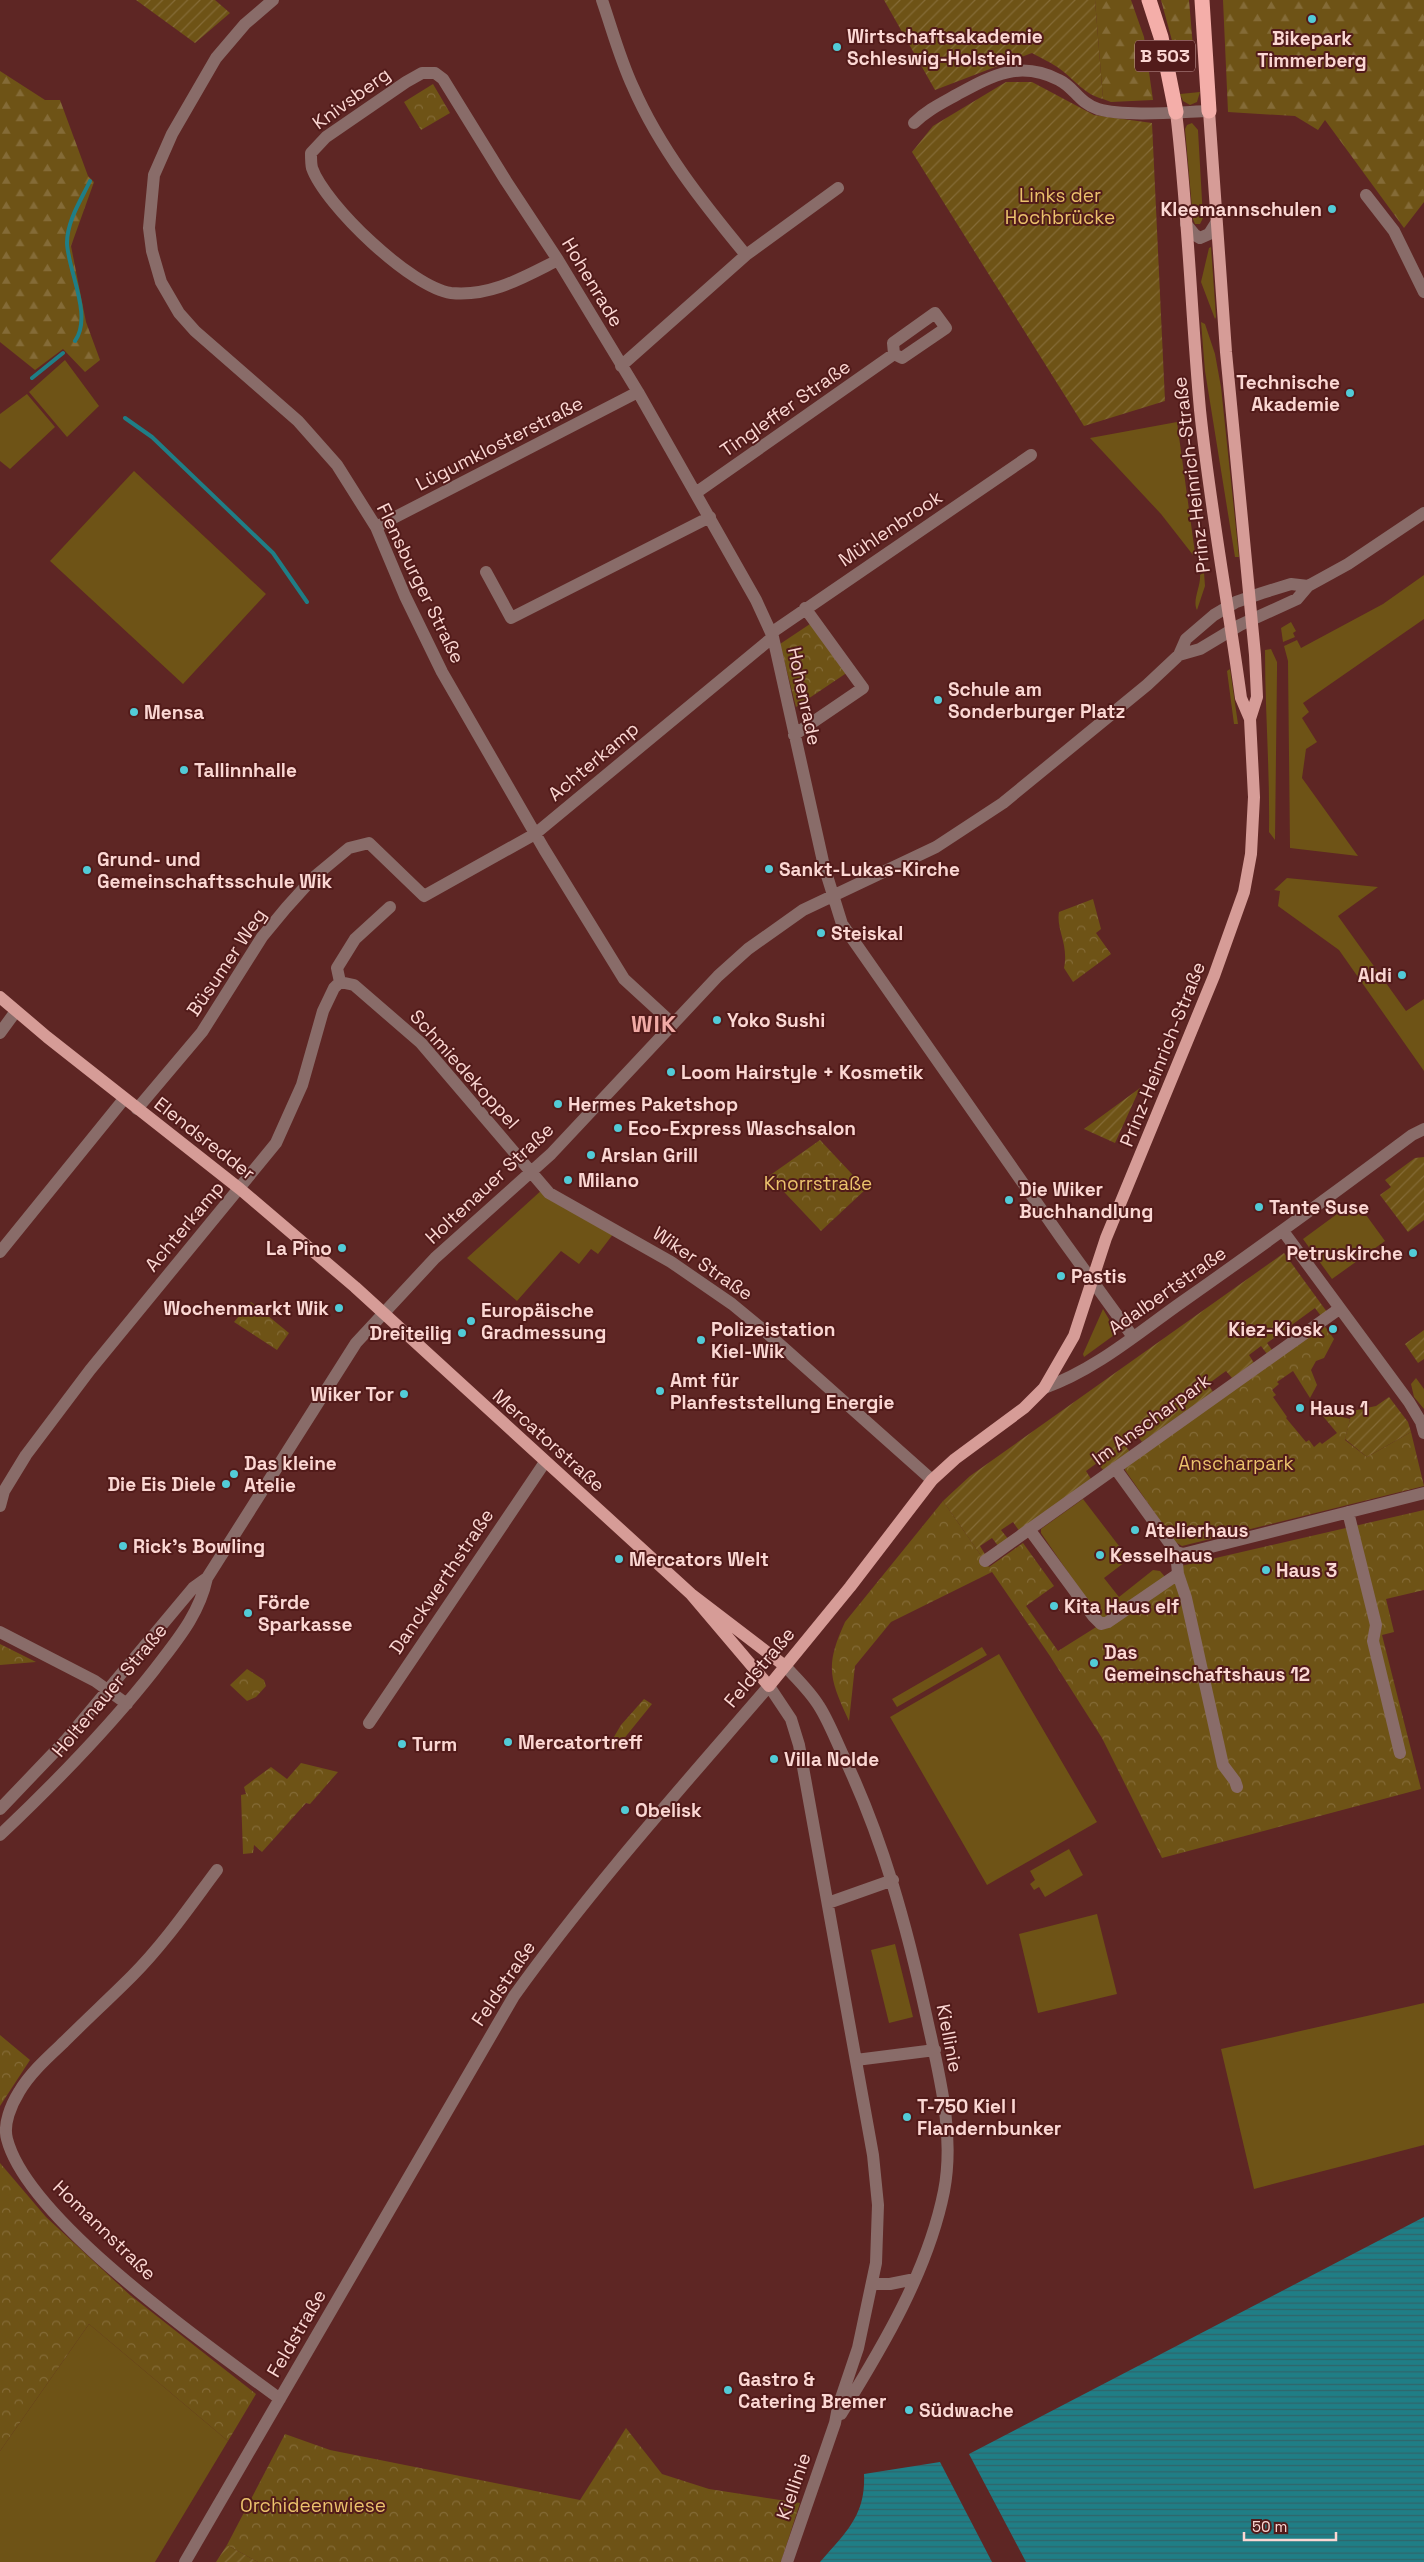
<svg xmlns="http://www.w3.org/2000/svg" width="1424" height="2562" font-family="'Space Grotesk',sans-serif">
  <defs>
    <pattern id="forest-firs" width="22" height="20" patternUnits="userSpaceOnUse" patternTransform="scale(1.25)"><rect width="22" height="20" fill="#6e5316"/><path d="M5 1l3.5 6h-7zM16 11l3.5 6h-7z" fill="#846b37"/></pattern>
    <pattern id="park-crowns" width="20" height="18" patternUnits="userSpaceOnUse" patternTransform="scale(1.25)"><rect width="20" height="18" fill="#6e5316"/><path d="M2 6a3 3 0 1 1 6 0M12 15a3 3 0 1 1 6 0" fill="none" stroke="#846b37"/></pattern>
    <pattern id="garden-furrows" width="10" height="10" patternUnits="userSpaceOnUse" patternTransform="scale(1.25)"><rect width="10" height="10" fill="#6e5316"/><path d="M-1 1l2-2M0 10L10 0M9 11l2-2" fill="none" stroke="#846b37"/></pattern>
    <pattern id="water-rules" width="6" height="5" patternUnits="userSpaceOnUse" patternTransform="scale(1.25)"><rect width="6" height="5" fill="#1f7e86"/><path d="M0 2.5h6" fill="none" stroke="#31656a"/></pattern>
  </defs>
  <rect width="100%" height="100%" fill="#5e2624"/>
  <!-- grass -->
  <path fill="#6e5316" d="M 1200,92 L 1197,102 L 1190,105 L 1183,101 L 1180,94 Z
    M 1192,123 L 1198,130 L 1203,218 L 1200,224 L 1195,224 L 1193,219 L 1185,129 L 1187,125 Z
    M 1211,247 L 1216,317 L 1215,319 L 1201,282 L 1209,248 Z
    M 1201,322 L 1205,324 L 1215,354 L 1221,387 L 1239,557 L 1235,557 L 1205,371 Z
    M 65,360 L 99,406 L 67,437 L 29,392 Z
    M 27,394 L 55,427 L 10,469 L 0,461 L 0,414 Z
    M 1177,422 L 1195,553 L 1193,555 L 1161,514 L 1090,438 Z
    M 134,471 L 266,594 L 183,684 L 50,561 Z
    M 1204,572 L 1205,586 L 1197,610 C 1192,601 1201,586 1200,575 Z
    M 1424,575 L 1424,619 L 1303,703 L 1309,712 L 1302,718 L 1317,742 L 1306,749 L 1302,778 L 1358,856 L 1290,848 L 1288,661 L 1284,646 L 1297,640 L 1301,648 L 1383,604 Z
    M 1291,622 L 1296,631 L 1293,633 L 1295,637 L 1283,642 L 1281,628 Z
    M 1271,649 L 1277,662 L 1277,671 L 1275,840 L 1269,832 C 1270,771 1265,711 1265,650 Z
    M 1230,669 L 1238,724 L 1234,724 L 1227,671 Z
    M 1287,878 L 1378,887 L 1338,916 L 1406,1011 L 1424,999 L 1424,1071 L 1339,950 L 1278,906 L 1280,891 L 1274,890 Z
    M 544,1188 L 617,1229 L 598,1254 L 591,1249 L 579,1264 L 561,1251 L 517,1301 L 467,1258 Z
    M 1352,1203 L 1358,1204 L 1385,1241 L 1332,1279 L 1303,1239 Z
    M 1103,1309 L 1117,1333 L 1084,1357 L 1083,1354 Z
    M 1416,1378 L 1424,1389 L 1424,1409 L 1414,1397 L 1411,1384 Z
    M 1083,1499 L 1129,1559 L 1104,1578 L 1119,1597 L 1153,1570 L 1160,1571 L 1166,1578 L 1104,1619 L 1098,1616 L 1041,1533 L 1041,1529 Z
    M 982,1647 L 987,1655 L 897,1707 L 892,1699 Z
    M 999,1654 L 1097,1822 L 987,1885 L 890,1717 Z
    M 1069,1849 L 1083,1875 L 1045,1897 L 1039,1887 L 1034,1890 L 1030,1884 L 1035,1880 L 1030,1871 Z
    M 1097,1914 L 1117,1994 L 1038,2013 L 1019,1934 Z
    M 895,1944 L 913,2017 L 889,2023 L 871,1950 Z
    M 1424,2003 L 1424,2145 L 1254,2189 L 1221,2049 Z
    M 89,2324 L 228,2441 L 155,2562 L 0,2562 L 0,2451 Z"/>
  <!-- forest -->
  <path fill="url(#forest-firs)" d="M 1095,0 L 1131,0 L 1144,37 L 1153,100 L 1111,102 L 1103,99 Z
    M 1161,0 L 1189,0 L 1194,59 L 1177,59 Z
    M 1223,0 L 1424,0 L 1424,202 L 1404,228 L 1325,120 L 1318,130 L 1295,116 L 1228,112 Z
    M 0,71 L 45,100 L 60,100 L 88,176 L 94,182 L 71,246 L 86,322 L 100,360 L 85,372 L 63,349 L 35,370 L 0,342 Z"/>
  <!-- park -->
  <path fill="url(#park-crowns)" d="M 433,84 L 450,113 L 421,130 L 404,102 Z
    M 813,622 L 848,672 L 796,707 L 780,644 Z
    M 1093,899 L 1101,929 L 1096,933 L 1111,954 L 1073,982 L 1064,968 C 1069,944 1056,930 1059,912 Z
    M 820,1140 L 866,1189 L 821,1231 L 769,1176 Z
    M 251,1302 L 289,1333 L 277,1350 L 234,1322 Z
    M 1321,1321 L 1334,1339 L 1324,1358 L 1316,1361 L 1311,1370 L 1317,1385 L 1310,1398 L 1293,1371 L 1277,1382 L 1279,1384 L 1272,1390 L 1276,1395 L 1273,1397 L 1287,1417 L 1286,1418 L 1306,1442 L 1309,1440 L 1314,1447 L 1320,1442 L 1322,1444 L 1337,1433 L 1317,1409 L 1320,1407 L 1323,1409 L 1334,1406 L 1342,1417 L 1350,1419 L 1345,1440 L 1367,1457 L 1411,1432 L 1424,1486 L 1182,1546 L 1175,1542 L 1125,1470 L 1125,1461 Z
    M 943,1501 L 989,1567 L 1023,1543 L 1054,1586 L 1026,1606 L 1058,1651 L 1101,1624 L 1181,1566 L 1424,1510 L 1424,1590 L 1386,1599 L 1394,1632 L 1382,1635 L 1421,1789 L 1162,1858 L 1102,1738 L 1050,1656 L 992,1572 L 891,1622 L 855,1666 L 849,1721 C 829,1678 825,1666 845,1622 Z
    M 0,1644 L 36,1662 L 0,1665 Z
    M 247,1669 L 264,1680 L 266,1686 L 256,1697 L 247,1701 L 230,1685 Z
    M 644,1699 L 652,1704 L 614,1751 L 608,1747 L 621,1725 Z
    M 301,1763 L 338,1772 L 310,1804 L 306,1803 L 262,1852 L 254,1845 L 253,1853 L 243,1854 L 241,1795 L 246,1794 L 244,1787 L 271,1767 L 287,1779 Z
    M 0,2035 L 30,2060 L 0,2106 Z
    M 0,2163 L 46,2217 L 130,2295 L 256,2394 L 228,2441 L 89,2324 L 0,2451 Z
    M 626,2428 L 662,2474 L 709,2489 L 800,2503 L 781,2562 L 258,2562 L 227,2545 L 285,2434 L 330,2450 L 580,2500 Z"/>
  <!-- garden -->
  <path fill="url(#garden-furrows)" d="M 136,0 L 215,0 L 230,13 L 195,43 Z
    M 884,0 L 1095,0 L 1103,99 C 1084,94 1076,81 1060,69 C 1052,63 1041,58 1032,53 L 935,90 Z
    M 1006,82 L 1032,82 L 1094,115 L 1152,123 L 1165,401 L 1084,426 L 912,152 L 933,126 Z
    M 1140,1088 L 1115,1143 L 1084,1129 Z
    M 1424,1157 L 1424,1220 L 1408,1232 L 1380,1195 L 1391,1187 L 1385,1180 L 1415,1158 Z
    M 1284,1253 L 1327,1312 L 1321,1316 L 1315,1308 L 1267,1343 L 1272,1350 L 1267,1354 L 1261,1346 L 1249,1355 L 1254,1363 L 1232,1378 L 1226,1371 L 1208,1384 L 1213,1392 L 1142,1442 L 1137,1435 L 1124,1444 L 1130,1452 L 1104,1471 L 1097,1463 L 1086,1471 L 1091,1479 L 1020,1532 L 1013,1522 L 1001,1530 L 1009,1540 L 999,1547 L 992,1538 L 980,1546 L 986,1556 L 982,1557 L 943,1501 L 970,1476 Z
    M 1424,1330 L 1424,1359 L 1418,1363 L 1405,1344 Z
    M 1389,1397 L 1408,1422 L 1411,1432 L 1367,1457 L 1345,1439 L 1352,1411 L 1376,1406 Z
    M 227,2545 L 258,2562 L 216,2562 Z"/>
  <!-- water -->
  <path fill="url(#water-rules)" d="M 1424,2217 L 1424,2562 L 1026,2562 L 969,2454 Z
    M 940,2462 L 992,2562 L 820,2562 C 845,2533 866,2516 864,2474 Z"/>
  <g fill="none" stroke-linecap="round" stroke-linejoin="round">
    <!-- stream -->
    <path stroke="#1f7e86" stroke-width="4" d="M 75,341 C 93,316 68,271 67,243 C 67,221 81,200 90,181
      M 32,378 L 63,353
      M 125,418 L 152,437 L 273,553 L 307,602"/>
    <!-- minor -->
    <path stroke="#896c69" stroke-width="12" d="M 273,0 L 245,24 L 216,58 L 172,134 L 154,175 L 149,228 L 152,251 L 161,282 L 179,313 L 195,331 L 298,421 L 337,465 L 376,527 L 405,596 L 442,672 L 544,849 L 624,979 L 673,1024
      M 602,0 C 612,29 620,59 633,87 C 660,149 703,203 746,255
      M 914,123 C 927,110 942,103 958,94 C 993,75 1020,60 1059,80 C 1074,87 1079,103 1098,109 C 1125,117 1180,112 1209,111
      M 1366,195 L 1394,231 L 1424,292
      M 1186,224 L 1195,235 L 1200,238 L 1209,234 L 1216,223
      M 558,260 C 524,277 491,297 451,293 C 412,288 325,205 312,168 C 311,164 311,158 311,153 L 326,137 L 406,82 L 422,73 L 435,73 L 443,79 L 506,181 L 558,260 L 638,392 L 756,600 L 773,637 L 824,866 L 842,924 L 1062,1239 L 1133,1337
      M 935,313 L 946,328 L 902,358 L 894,354 L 893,343 Z
      M 621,366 L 746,255 L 838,188
      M 697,492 L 894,354
      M 376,527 L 638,392
      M 486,572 L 511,618 L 710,517
      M 771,633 L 1031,455
      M 1179,655 L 1200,649 L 1240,625 L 1297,599 L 1308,586 L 1348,564 L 1424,513
      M 794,735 L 863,688 L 805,608
      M 340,982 L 354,985 L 421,1043 L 549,1193 L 671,1262 L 732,1304 L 767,1333 L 932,1480
      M 340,982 L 337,968 L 355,939 L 390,907
      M 0,1033 L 16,1011
      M 137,1109 L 202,1032 L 262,937 L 286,908 L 314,877 L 349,848 L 369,843 L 424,896 L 535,834 L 773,637
      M 1283,1231 L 1409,1402 L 1421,1422 L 1424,1433
      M 0,1252 L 124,1099
      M 1044,1388 C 1095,1370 1138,1333 1182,1302 C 1259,1248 1336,1192 1412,1135 L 1424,1129
      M 1115,1468 L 1176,1552 L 1183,1554 L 1424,1493
      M 0,1506 L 4,1491 L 26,1455 L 90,1370 L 276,1143 L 302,1085 L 323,1011 L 334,988 L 340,982
      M 1348,1512 L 1376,1625 L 1373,1641 L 1400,1753
      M 1029,1529 L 1093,1616 L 1101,1624 L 1108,1622 L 1178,1574
      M 1176,1552 L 1178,1574 L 1186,1598 L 1223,1765 L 1235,1781 L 1237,1787
      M 985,1561 L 1339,1309
      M 0,1632 L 95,1681 L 127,1704
      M 785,1666 C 797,1679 810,1691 819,1706 C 828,1720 835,1738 842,1753 C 883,1838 907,1927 927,2019 C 939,2074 955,2134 944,2191 C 928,2271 883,2346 841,2414
      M 369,1723 L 545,1462
      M 0,1809 L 65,1741 L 193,1588 L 207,1578
      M 0,1835 C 55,1783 108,1729 155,1669 C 177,1640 199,1615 207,1578 L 356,1343 L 435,1258 L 551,1154 L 718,976 L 748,949 L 803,910 L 936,847 L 1003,803 L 1147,685 L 1179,655 L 1186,639 L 1214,615 L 1236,602 L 1262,593 L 1291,584 L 1308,586
      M 217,1870 C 190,1906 164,1944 132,1976 C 110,1998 86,2020 64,2042 C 48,2057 30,2073 19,2092 C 11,2105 3,2124 7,2139 C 28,2221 210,2347 280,2399
      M 828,1903 L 893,1880
      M 856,2060 L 935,2050
      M 873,2284 L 890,2284 L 915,2279
      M 185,2562 L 514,1996 C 592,1887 682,1787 769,1686 L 791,1719 L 799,1745 L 873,2155 L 878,2205 L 876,2263 L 858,2348 L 838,2407 L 835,2423 L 787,2562"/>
    <!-- major -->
    <path stroke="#d69c97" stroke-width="12" d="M 1209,111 L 1226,352 L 1255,655 L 1257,697 L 1250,719
      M 0,997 L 47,1037 L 240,1189 L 355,1287 L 691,1594 L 785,1666
      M 691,1594 L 769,1686 L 850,1587 L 932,1480 L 955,1459 L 1024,1408 L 1044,1388 L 1074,1336 L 1106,1238 L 1214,976 L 1244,892 L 1251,854 L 1254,797 L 1250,719 L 1241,698 C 1228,602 1210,507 1200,410 C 1191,311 1188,211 1176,112"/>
    <!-- highway -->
    <path stroke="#f4aea9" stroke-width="15" d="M 1149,0 L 1161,37 L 1176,112
      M 1202,0 L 1209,111"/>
  </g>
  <!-- markers -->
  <g fill="#52cbd7" stroke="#521b1a" stroke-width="2">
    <circle cx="1312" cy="19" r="5"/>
    <circle cx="837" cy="47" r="5"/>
    <circle cx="1332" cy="209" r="5"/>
    <circle cx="1350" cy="393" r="5"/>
    <circle cx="938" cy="700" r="5"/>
    <circle cx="134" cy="712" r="5"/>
    <circle cx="184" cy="770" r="5"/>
    <circle cx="769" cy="869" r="5"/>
    <circle cx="87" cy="870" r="5"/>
    <circle cx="821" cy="933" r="5"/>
    <circle cx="1402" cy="975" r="5"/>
    <circle cx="717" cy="1020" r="5"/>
    <circle cx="671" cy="1072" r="5"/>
    <circle cx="558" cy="1104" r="5"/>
    <circle cx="618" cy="1128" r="5"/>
    <circle cx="591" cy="1155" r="5"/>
    <circle cx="568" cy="1180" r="5"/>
    <circle cx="1009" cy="1200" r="5"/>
    <circle cx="1259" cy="1207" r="5"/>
    <circle cx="342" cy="1248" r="5"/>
    <circle cx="1413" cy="1253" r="5"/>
    <circle cx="1061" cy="1276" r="5"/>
    <circle cx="339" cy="1308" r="5"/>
    <circle cx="471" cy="1321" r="5"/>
    <circle cx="1333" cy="1329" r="5"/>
    <circle cx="462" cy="1333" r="5"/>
    <circle cx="701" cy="1340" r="5"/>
    <circle cx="660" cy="1391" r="5"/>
    <circle cx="404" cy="1394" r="5"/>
    <circle cx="1300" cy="1408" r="5"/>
    <circle cx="234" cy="1474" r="5"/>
    <circle cx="226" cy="1484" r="5"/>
    <circle cx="1135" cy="1530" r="5"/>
    <circle cx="123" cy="1546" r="5"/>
    <circle cx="1100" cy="1555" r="5"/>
    <circle cx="619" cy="1559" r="5"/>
    <circle cx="1266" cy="1570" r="5"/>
    <circle cx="1054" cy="1606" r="5"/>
    <circle cx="248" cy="1613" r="5"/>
    <circle cx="1094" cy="1663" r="5"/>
    <circle cx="508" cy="1742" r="5"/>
    <circle cx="402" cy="1744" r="5"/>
    <circle cx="774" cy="1759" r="5"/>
    <circle cx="625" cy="1810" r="5"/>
    <circle cx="907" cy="2117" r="5"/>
    <circle cx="728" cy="2390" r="5"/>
    <circle cx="909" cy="2410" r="5"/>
  </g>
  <g text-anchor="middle" stroke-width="4" stroke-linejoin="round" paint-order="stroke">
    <!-- shield labels -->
    <rect fill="#521b1a" stroke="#c89f9c" stroke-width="1" x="1135" y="40.5" width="60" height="31" rx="4"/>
    <g font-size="18" font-weight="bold" fill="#fbd7d3">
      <text x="1165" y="62">B 503</text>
    </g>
    <!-- poi labels -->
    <g font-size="19" font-weight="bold" fill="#fbd7d3" stroke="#521b1a" text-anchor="start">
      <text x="847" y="43">Wirtschaftsakademie<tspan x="847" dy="22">Schleswig-Holstein</tspan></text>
      <text x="1312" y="45" text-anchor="middle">Bikepark<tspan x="1312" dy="22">Timmerberg</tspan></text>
      <text x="1322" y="216" text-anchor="end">Kleemannschulen</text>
      <text x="1340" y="389" text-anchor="end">Technische<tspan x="1340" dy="22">Akademie</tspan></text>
      <text x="948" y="696">Schule am<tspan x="948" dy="22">Sonderburger Platz</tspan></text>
      <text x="144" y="719">Mensa</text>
      <text x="194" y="777">Tallinnhalle</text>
      <text x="97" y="866">Grund- und<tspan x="97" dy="22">Gemeinschaftsschule Wik</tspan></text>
      <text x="779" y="876">Sankt-Lukas-Kirche</text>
      <text x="831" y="940">Steiskal</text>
      <text x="1392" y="982" text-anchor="end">Aldi</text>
      <text x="727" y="1027">Yoko Sushi</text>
      <text x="681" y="1079">Loom Hairstyle + Kosmetik</text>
      <text x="568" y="1111">Hermes Paketshop</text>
      <text x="628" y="1135">Eco-Express Waschsalon</text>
      <text x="601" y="1162">Arslan Grill</text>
      <text x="578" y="1187">Milano</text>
      <text x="1019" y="1196">Die Wiker<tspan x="1019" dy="22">Buchhandlung</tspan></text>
      <text x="1269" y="1214">Tante Suse</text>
      <text x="332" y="1255" text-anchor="end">La Pino</text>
      <text x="1403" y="1260" text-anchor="end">Petruskirche</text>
      <text x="1071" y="1283">Pastis</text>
      <text x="329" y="1315" text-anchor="end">Wochenmarkt Wik</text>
      <text x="481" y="1317">Europäische<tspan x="481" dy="22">Gradmessung</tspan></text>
      <text x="711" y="1336">Polizeistation<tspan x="711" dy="22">Kiel-Wik</tspan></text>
      <text x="1323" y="1336" text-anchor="end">Kiez-Kiosk</text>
      <text x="452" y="1340" text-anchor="end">Dreiteilig</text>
      <text x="670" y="1387">Amt für<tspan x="670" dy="22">Planfeststellung Energie</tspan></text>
      <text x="394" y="1401" text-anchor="end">Wiker Tor</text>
      <text x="1310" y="1415">Haus 1</text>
      <text x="244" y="1470">Das kleine<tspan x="244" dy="22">Atelie</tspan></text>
      <text x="216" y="1491" text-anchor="end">Die Eis Diele</text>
      <text x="1145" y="1537">Atelierhaus</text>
      <text x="133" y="1553">Rick’s Bowling</text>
      <text x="1110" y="1562">Kesselhaus</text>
      <text x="629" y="1566">Mercators Welt</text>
      <text x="1276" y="1577">Haus 3</text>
      <text x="258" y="1609">Förde<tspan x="258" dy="22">Sparkasse</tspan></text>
      <text x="1064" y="1613">Kita Haus elf</text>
      <text x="1104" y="1659">Das<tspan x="1104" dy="22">Gemeinschaftshaus 12</tspan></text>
      <text x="518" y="1749">Mercatortreff</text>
      <text x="412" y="1751">Turm</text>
      <text x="784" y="1766">Villa Nolde</text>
      <text x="635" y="1817">Obelisk</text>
      <text x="917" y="2113">T-750 Kiel I<tspan x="917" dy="22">Flandernbunker</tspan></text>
      <text x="738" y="2386">Gastro &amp;<tspan x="738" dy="22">Catering Bremer</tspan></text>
      <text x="919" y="2417">Südwache</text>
    </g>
    <!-- street labels -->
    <g font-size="19" fill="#fbd7d3" stroke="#521b1a">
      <text transform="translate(351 98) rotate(-36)" y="7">Knivsberg</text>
      <text transform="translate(593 282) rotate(59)" y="7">Hohenrade</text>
      <text transform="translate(785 408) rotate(-35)" y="7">Tingleffer Straße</text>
      <text transform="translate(499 443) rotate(-27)" y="7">Lügumklosterstraße</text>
      <text transform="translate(1191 475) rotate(-97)" y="7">Prinz-Heinrich-Straße</text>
      <text transform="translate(890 528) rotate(-34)" y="7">Mühlenbrook</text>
      <text transform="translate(421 583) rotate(64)" y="7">Flensburger Straße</text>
      <text transform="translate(805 696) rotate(78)" y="7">Hohenrade</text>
      <text transform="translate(593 761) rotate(-40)" y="7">Achterkamp</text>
      <text transform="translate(226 962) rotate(-56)" y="7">Büsumer Weg</text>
      <text transform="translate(1162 1054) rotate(-68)" y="7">Prinz-Heinrich-Straße</text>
      <text transform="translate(465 1069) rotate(48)" y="7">Schmiedekoppel</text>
      <text transform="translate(205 1138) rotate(38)" y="7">Elendsredder</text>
      <text transform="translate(489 1183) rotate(-43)" y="7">Holtenauer Straße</text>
      <text transform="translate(184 1226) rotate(-50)" y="7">Achterkamp</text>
      <text transform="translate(703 1263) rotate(34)" y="7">Wiker Straße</text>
      <text transform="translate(1167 1290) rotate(-35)" y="7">Adalbertstraße</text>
      <text transform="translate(1151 1419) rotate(-36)" y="7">Im Anscharpark</text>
      <text transform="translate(549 1440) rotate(42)" y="7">Mercatorstraße</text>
      <text transform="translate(441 1581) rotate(-56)" y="7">Danckwerthstraße</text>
      <text transform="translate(759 1667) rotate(-50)" y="7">Feldstraße</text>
      <text transform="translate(109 1690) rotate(-50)" y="7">Holtenauer Straße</text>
      <text transform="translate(503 1983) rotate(-56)" y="7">Feldstraße</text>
      <text transform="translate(950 2038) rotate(79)" y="7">Kiellinie</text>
      <text transform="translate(105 2230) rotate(44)" y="7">Homannstraße</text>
      <text transform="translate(296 2333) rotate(-60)" y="7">Feldstraße</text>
      <text transform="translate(793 2486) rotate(-71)" y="7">Kiellinie</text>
    </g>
    <!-- park labels -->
    <g font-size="19" fill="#ebc26c" stroke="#521b1a">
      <text x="1060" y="202">Links der<tspan x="1060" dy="22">Hochbrücke</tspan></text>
      <text x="818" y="1190">Knorrstraße</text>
      <text x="1236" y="1470">Anscharpark</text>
      <text x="313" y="2512">Orchideenwiese</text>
    </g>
    <!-- district labels -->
    <g font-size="24" font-weight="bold" letter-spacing="1" fill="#f1aba6" stroke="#521b1a">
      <text x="654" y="1032">WIK</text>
    </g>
  </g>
  <!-- scale -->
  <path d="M1244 2532v8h92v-8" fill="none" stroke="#fbd7d3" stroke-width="2.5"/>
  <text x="1252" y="2532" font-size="15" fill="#fbd7d3" stroke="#521b1a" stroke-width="4" paint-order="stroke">50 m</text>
</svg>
